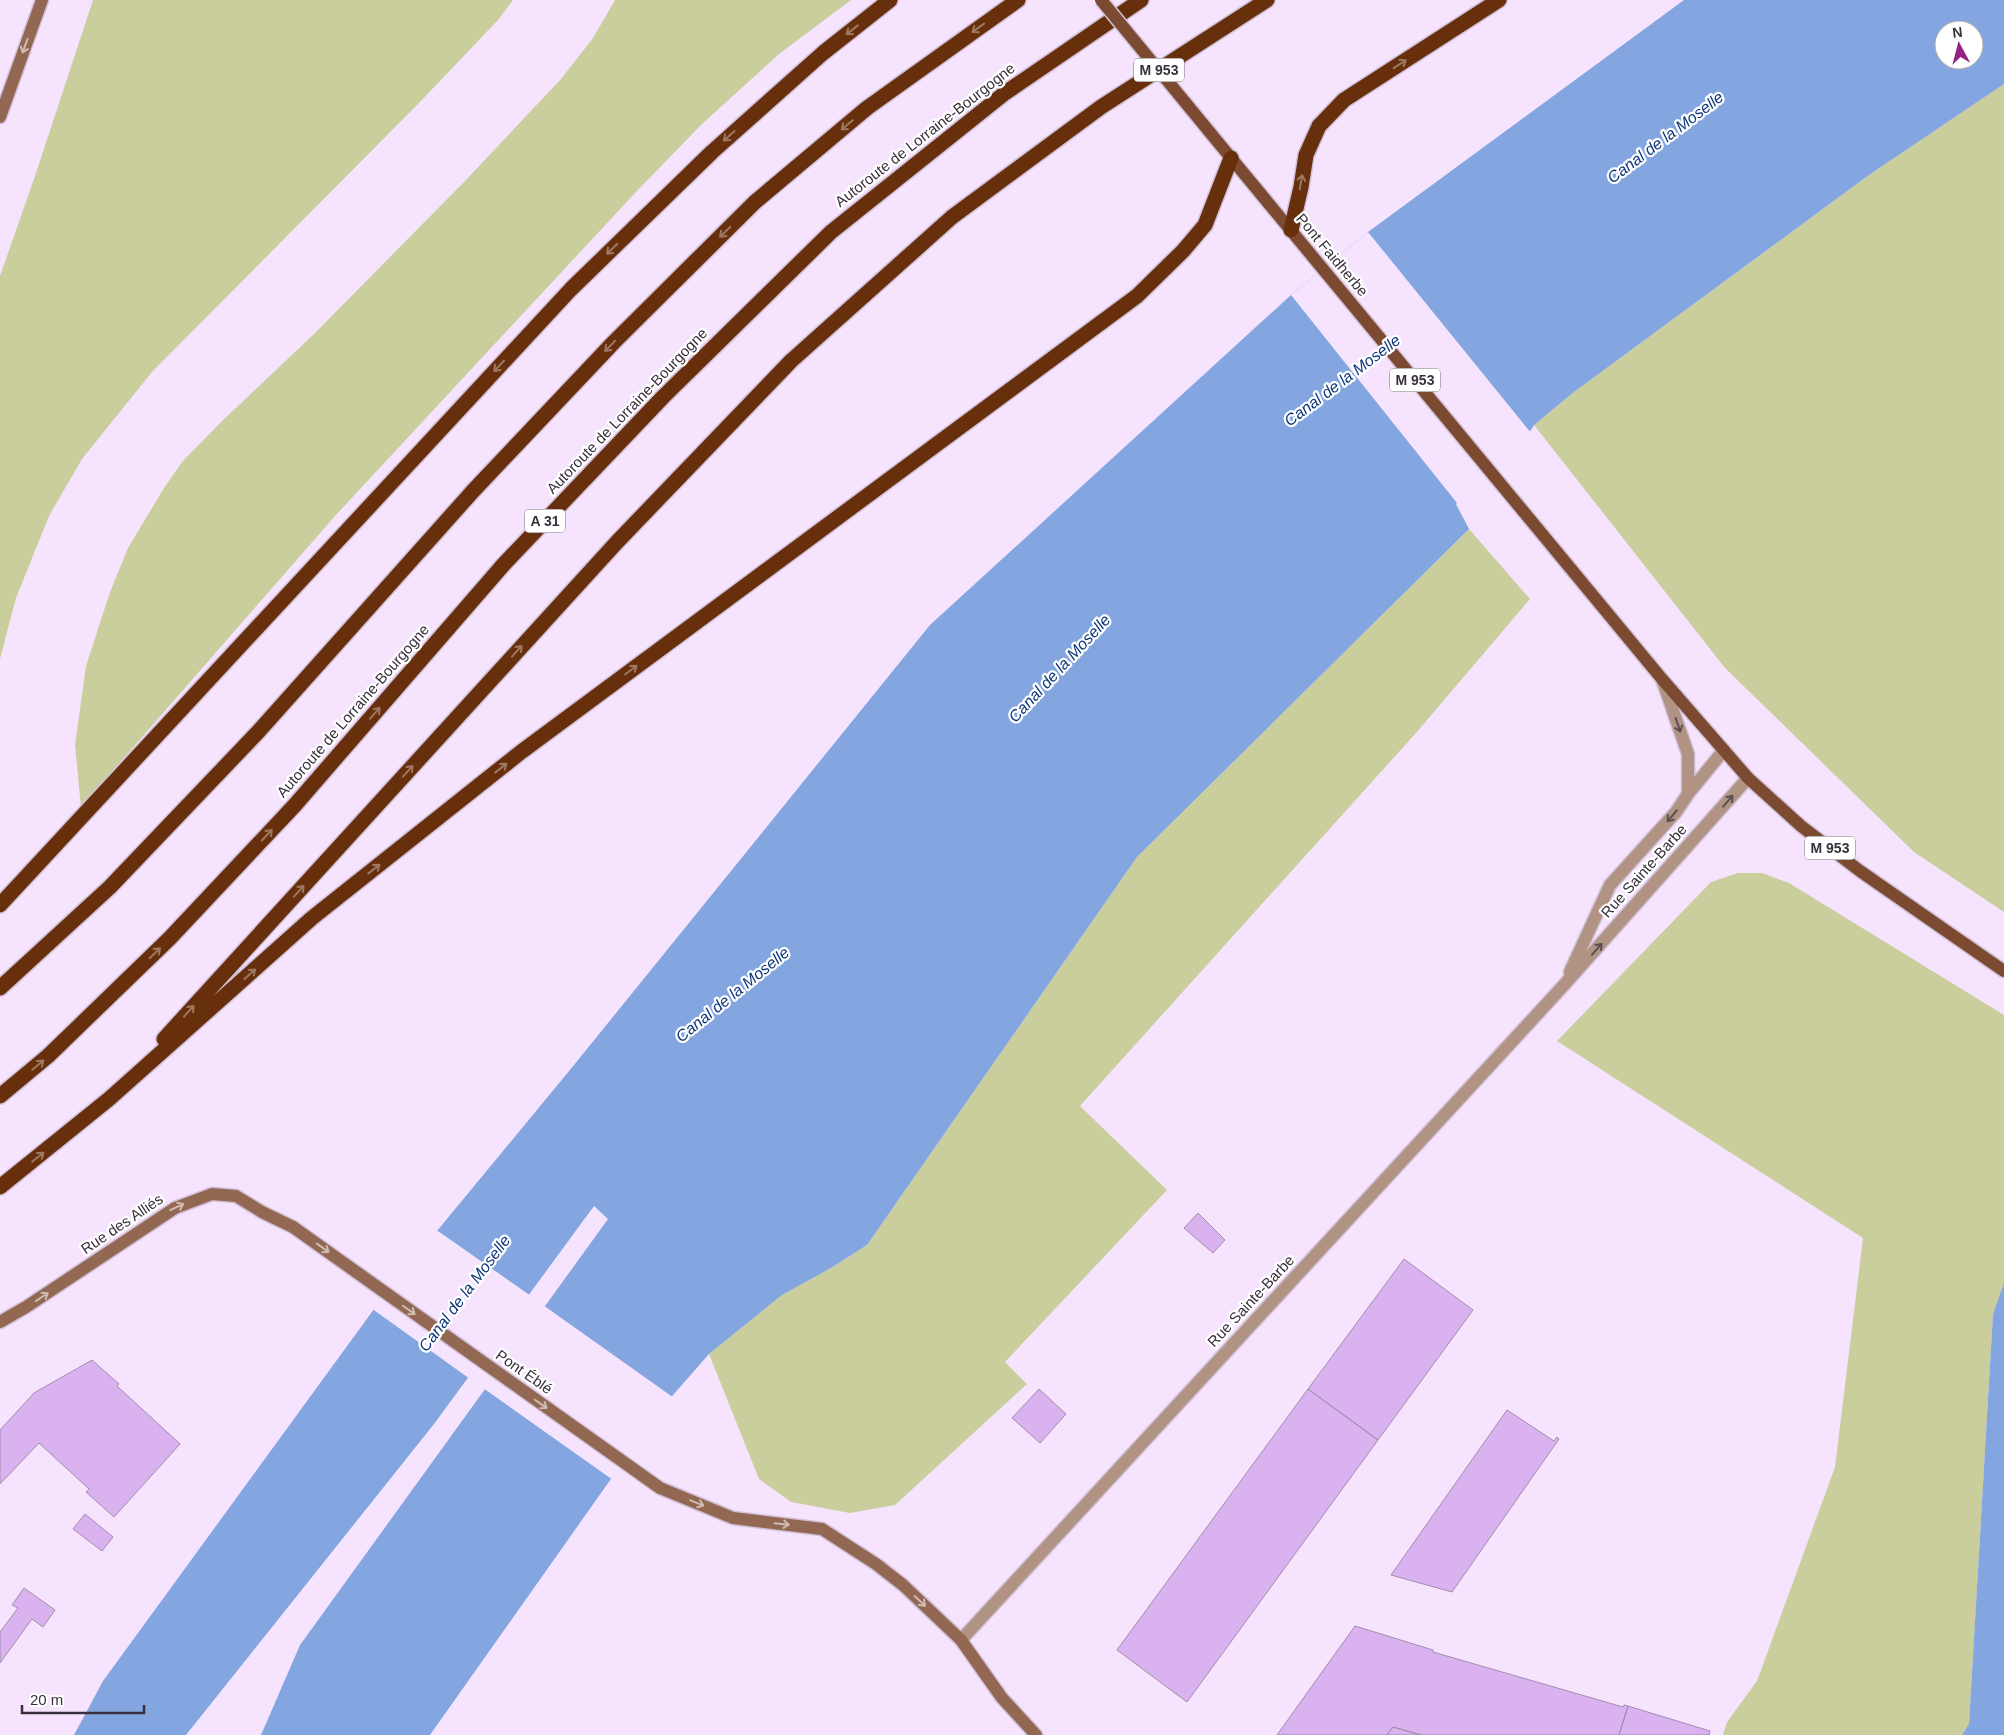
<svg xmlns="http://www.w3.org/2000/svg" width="2004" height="1735" font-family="Arial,sans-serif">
  <rect width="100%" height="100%" fill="#f6e4fe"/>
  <!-- green -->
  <path fill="#cace9d" d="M 93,0 L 513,0 L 498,20 L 419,103 L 152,372 L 82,459 L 49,516 L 16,598 L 0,659 L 0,276 L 35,176 Z
    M 615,0 L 851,0 L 779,54 L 702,124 L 635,193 L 335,516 L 81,807 L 75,745 L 86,666 L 110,592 L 128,548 L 164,488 L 182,462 L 221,422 L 314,334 L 464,182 L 561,79 L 593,38 Z
    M 2004,84 L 2004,912 L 1914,852 L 1725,668 L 1534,425 L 1574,392 L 1869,175 Z
    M 1469,529 L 1530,599 L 1416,733 L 1080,1106 L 1167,1190 L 1005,1362 L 1027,1384 L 895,1505 L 850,1513 L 791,1502 L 759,1479 L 709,1354 L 782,1295 L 831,1268 L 867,1245 L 1137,857 Z
    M 1738,873 L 1762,873 L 1789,883 L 2004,1015 L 2004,1283 L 1993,1314 L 1969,1725 L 1962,1735 L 1723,1735 L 1727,1722 L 1757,1681 L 1835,1467 L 1863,1238 L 1557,1041 L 1711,882 Z"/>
  <!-- water -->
  <path fill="#83a6e0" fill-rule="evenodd" d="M 1684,0 L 2004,0 L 2004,84 L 1869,175 L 1574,392 L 1534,425 L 1531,430 L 1456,504 L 1469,529 L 1137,857 L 867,1245 L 831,1268 L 782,1295 L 709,1354 L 659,1411 L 430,1735 L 261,1735 L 300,1645 L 608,1219 L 594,1206 L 434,1424 L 186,1735 L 74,1735 L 103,1681 L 385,1294 L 574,1065 L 930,625 L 1291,295 L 1368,232 ZM 1944,30 L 1974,30 L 1974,60 L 1944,60 Z
    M 2004,1283 L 2004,1735 L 1962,1735 L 1969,1724 L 1993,1314 Z"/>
  <!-- pier -->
  <path fill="#f6e4fe" d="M 1368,232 L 1531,433 L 1459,504 L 1461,508 L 1291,295 Z
    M 435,1229 L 531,1296 L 470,1379 L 371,1308 Z
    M 543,1305 L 674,1398 L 661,1413 L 613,1480 L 483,1388 Z"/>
  <!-- building -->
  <path fill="#d9b2ef" stroke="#a18eac" d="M 1198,1213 L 1225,1240 L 1213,1253 L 1184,1228 Z
    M 1404,1259 L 1473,1310 L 1378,1440 L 1308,1389 Z
    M 92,1360 L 119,1384 L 117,1386 L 180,1444 L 114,1517 L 86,1492 L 89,1489 L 39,1443 L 0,1484 L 0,1430 L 34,1393 Z
    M 1039,1389 L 1066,1414 L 1040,1443 L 1012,1418 Z
    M 1308,1389 L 1378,1440 L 1187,1702 L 1117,1650 Z
    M 1507,1410 L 1554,1441 L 1557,1437 L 1559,1439 L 1452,1592 L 1391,1575 Z
    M 85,1514 L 113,1537 L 102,1551 L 73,1529 Z
    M 24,1588 L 55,1610 L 43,1627 L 32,1619 L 0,1663 L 0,1632 L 18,1608 L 12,1605 Z
    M 1355,1626 L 1433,1650 L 1433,1652 L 1623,1707 L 1624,1705 L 1628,1706 L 1619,1735 L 1421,1735 L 1393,1727 L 1387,1735 L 1277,1735 Z
    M 1628,1706 L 1710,1731 L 1709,1735 L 1619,1735 Z
    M 1393,1727 L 1421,1735 L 1387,1735 Z"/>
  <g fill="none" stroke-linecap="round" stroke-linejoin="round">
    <!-- street casing -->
    <g stroke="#d0c0d7" stroke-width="15">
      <path id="street" d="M 1662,679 L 1688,754 L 1688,794
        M 1570,972 L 1610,885 L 1676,812 L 1688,794 L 1724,750
        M 961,1640 L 1564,985 L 1748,778"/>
    </g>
    <!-- secondary casing -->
    <g stroke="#d0c0d7" stroke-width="15">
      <path id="secondary" d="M 0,117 L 42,0
        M 0,1322 L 26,1307 L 175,1208 L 212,1194 L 236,1196 L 262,1212 L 293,1227 L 660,1488 L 733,1518 L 822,1529 L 876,1564 L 903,1585 L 961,1640 L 1002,1698 L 1036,1735"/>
    </g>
    <!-- primary casing -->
    <g stroke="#d0c0d7" stroke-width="15">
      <path id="primary" d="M 1217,141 L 1662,679 L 1748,778 L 1801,826 L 1860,871 L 2004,971"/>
    </g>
    <!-- highway casing -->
    <g stroke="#d0c0d7" stroke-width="18">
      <path id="highway" d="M 1291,230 L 1301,187 L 1306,155 L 1319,126 L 1344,100 L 1499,0
        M 0,905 L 571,289 L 712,152 L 823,53 L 890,0
        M 0,988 L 110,887 L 258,732 L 473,491 L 614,342 L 755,202 L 867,108 L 1018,0
        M 164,1039 L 617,542 L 791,361 L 952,217 L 1101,107 L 1267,0
        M 0,1096 L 48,1056 L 170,938 L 295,805 L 504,564 L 663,397 L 831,232 L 1005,93 L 1141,0
        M 0,1187 L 109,1099 L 312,918 L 521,752 L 1137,296 L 1183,251 L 1205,225 L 1231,158"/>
    </g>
    <!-- street -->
    <use href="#street" stroke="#b19384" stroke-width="12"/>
    <!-- secondary -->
    <use href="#secondary" stroke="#936853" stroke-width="12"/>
    <!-- primary -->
    <use href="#primary" stroke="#7c4a30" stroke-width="12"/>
    <!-- highway -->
    <use href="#highway" stroke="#682f0c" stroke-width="15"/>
    <!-- primary-bridge casing -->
    <g stroke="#d0c0d7" stroke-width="15" stroke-linecap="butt">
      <path id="primary-bridge" d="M 1101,0 L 1217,141"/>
    </g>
    <!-- primary-bridge -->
    <use href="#primary-bridge" stroke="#7c4a30" stroke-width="12"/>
  </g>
  <!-- one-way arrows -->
  <defs><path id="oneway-shaft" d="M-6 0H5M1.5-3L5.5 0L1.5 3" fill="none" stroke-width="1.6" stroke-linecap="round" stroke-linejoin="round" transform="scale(1.25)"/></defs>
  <g stroke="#9d7861">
    <use href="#oneway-shaft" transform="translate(978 28) rotate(144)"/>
    <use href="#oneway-shaft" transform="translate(852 30) rotate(142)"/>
    <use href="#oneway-shaft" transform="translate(1400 64) rotate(-33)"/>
    <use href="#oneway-shaft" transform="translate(847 125) rotate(140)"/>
    <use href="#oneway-shaft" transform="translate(729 136) rotate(138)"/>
    <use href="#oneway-shaft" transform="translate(1301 182) rotate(-80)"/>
    <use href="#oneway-shaft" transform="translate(725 232) rotate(135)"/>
    <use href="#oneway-shaft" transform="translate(612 249) rotate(136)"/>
    <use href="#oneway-shaft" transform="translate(610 346) rotate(134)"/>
    <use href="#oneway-shaft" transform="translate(499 366) rotate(133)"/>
    <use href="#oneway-shaft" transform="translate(517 651) rotate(-48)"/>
    <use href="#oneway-shaft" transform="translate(631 670) rotate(-37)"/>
    <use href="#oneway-shaft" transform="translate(375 713) rotate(-49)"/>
    <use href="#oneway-shaft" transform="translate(501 768) rotate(-38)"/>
    <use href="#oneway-shaft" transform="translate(408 771) rotate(-48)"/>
    <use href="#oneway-shaft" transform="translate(267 835) rotate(-47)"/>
    <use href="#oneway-shaft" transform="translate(374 869) rotate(-38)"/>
    <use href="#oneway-shaft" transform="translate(299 891) rotate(-48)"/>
    <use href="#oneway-shaft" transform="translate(155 953) rotate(-44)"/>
    <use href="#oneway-shaft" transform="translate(250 974) rotate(-42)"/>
    <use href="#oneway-shaft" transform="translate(189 1011) rotate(-48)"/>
    <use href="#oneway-shaft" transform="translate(38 1065) rotate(-40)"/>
    <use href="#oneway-shaft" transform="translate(38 1157) rotate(-39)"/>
  </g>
  <g stroke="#cebbb2">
    <use href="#oneway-shaft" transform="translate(25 46) rotate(110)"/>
    <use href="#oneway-shaft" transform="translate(177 1207) rotate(-25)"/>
    <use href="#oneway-shaft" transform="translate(323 1248) rotate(36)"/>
    <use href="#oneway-shaft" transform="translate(42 1297) rotate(-34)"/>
    <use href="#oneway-shaft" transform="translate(409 1310) rotate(35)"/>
    <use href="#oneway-shaft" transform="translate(541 1404) rotate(35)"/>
    <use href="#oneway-shaft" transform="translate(697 1503) rotate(22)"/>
    <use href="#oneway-shaft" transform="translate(782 1524) rotate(6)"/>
    <use href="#oneway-shaft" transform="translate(920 1601) rotate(43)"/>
  </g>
  <g stroke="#5c4e52">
    <use href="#oneway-shaft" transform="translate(1678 725) rotate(71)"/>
    <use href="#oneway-shaft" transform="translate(1728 801) rotate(-49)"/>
    <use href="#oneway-shaft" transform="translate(1672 816) rotate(130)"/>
    <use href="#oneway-shaft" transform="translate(1597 949) rotate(-48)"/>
  </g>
  <g text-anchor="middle" stroke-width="4.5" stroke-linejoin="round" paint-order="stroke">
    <!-- shield labels -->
    <g fill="#fff" stroke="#746e76" stroke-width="1">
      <rect x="1134" y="58.5" width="50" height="23" rx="4"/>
      <rect x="1390" y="368.5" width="50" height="23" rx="4"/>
      <rect x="525" y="509.5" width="40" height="23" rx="4"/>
      <rect x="1805" y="836.5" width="50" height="23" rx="4"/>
    </g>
    <g font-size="14" font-weight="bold" fill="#38303c">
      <text x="1159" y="75">M 953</text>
      <text x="1415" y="385">M 953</text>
      <text x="545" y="526">A 31</text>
      <text x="1830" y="853">M 953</text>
    </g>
    <!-- street labels -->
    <g font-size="15" fill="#38303c" stroke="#fff">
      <text transform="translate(925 135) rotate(-38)" y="5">Autoroute de Lorraine-Bourgogne</text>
      <text transform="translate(1332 255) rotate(50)" y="5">Pont Faidherbe</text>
      <text transform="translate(627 411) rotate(-46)" y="5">Autoroute de Lorraine-Bourgogne</text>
      <text transform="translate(353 711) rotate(-49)" y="5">Autoroute de Lorraine-Bourgogne</text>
      <text transform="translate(1644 871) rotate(-48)" y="5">Rue Sainte-Barbe</text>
      <text transform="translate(122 1224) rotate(-34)" y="5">Rue des Alliés</text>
      <text transform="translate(1251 1301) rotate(-47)" y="5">Rue Sainte-Barbe</text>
      <text transform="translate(524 1372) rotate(35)" y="5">Pont Éblé</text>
    </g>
    <!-- water labels -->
    <g font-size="16" font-style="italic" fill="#0e377b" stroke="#fff">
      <text transform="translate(1665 137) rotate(-37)" y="6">Canal de la Moselle</text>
      <text transform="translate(1342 380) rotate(-37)" y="6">Canal de la Moselle</text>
      <text transform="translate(1059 668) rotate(-47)" y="6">Canal de la Moselle</text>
      <text transform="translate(732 994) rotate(-39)" y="6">Canal de la Moselle</text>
      <text transform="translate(464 1293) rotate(-53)" y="6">Canal de la Moselle</text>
    </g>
  </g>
  <!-- north arrow -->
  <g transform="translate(1959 45) rotate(353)"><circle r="24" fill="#ffffff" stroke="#afacb1"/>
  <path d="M0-4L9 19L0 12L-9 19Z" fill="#932485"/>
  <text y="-8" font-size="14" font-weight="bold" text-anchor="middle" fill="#38303c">N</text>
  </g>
  <!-- scale -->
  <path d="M22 1705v8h122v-8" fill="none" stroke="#38303c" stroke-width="2.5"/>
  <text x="30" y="1705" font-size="15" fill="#38303c" stroke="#ffffff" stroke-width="4" paint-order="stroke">20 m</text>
</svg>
